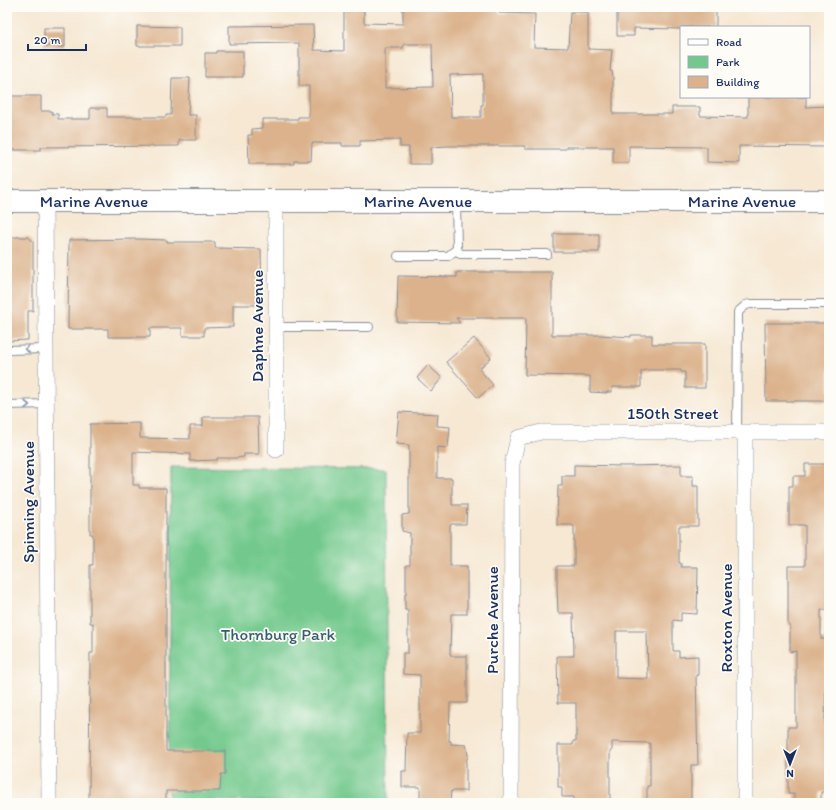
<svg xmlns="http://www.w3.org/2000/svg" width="836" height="810" font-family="Itim,sans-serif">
  <rect width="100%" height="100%" fill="#fdfcf7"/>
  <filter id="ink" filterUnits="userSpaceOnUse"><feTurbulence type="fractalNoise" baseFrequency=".025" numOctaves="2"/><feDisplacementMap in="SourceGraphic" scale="8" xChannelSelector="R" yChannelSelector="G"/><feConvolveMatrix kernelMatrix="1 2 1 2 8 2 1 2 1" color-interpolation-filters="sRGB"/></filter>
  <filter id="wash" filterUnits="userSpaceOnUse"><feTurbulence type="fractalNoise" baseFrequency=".012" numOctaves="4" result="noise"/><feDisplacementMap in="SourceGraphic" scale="16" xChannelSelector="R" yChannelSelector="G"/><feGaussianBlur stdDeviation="0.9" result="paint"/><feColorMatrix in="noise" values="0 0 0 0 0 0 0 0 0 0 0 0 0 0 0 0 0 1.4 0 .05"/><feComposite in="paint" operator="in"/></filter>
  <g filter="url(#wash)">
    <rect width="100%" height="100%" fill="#f6e8d3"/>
    <!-- park -->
    <path fill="#73c98d" stroke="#477c76" d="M 171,467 L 386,469 L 388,803 L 169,800 Z"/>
    <g id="blocks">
      <!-- building -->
      <path fill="#dbb28c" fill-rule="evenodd" d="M 344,7 L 364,7 L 364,23 L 403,24 L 403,7 L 493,7 L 493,10 L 499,10 L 499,13 L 535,14 L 534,47 L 568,48 L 570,12 L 588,12 L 588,49 L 612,50 L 610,71 L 612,71 L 613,78 L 613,114 L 672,114 L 672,107 L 700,107 L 700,116 L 748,117 L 748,97 L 806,97 L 806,107 L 829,106 L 829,147 L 739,146 L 739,163 L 707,162 L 707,147 L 629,146 L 629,163 L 613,163 L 613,147 L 566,147 L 566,149 L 525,149 L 525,146 L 448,146 L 431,147 L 431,164 L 409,164 L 409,147 L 400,147 L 400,140 L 360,141 L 360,146 L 342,146 L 342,143 L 312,143 L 311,161 L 294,161 L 294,164 L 249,164 L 248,135 L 252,135 L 252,129 L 262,128 L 262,119 L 298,119 L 298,117 L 309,117 L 309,86 L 299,86 L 299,43 L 229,44 L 229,26 L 313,25 L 314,50 L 344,51 ZM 404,44 L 432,44 L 433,87 L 385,88 L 385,48 L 403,48 ZM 483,74 L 483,105 L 481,105 L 481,117 L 451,117 L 450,75 Z
        M 617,7 L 716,7 L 716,27 L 681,27 L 681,29 L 634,28 L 634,36 L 617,36 Z
        M 137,26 L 180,27 L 180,46 L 137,46 Z
        M 44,28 L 65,28 L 65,47 L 44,46 Z
        M 216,51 L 243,51 L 243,77 L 205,77 L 205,53 L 216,53 Z
        M 172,78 L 190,78 L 188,115 L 196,115 L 196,140 L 179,140 L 179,146 L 41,147 L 41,150 L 7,150 L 7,96 L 41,96 L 41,111 L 52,111 L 52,114 L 58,114 L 58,119 L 90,119 L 90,108 L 107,108 L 107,117 L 166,117 L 166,115 L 171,115 Z
        M 554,234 L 599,234 L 599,252 L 554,252 Z
        M 7,237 L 28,237 L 33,241 L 33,311 L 28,311 L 28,340 L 8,341 Z
        M 139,239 L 167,240 L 167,242 L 215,242 L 215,248 L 261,249 L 262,305 L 233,305 L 233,327 L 204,328 L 204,336 L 182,336 L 182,328 L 150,328 L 150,337 L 108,337 L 108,329 L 68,329 L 69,240 Z
        M 457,272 L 552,272 L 552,335 L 600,335 L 631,337 L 631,335 L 652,335 L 652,344 L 705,344 L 705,388 L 685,388 L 685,372 L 681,372 L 681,370 L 644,370 L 644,371 L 641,371 L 641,387 L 612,387 L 612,392 L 607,392 L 607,393 L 590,392 L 590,376 L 525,375 L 526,318 L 456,318 L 460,323 L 397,322 L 398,276 L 457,277 Z
        M 765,323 L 829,323 L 829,401 L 766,401 Z
        M 474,338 L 491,358 L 479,369 L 493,385 L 478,398 L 446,362 Z
        M 428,365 L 442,378 L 431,391 L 417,378 Z
        M 399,412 L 438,414 L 437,426 L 450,427 L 448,448 L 437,447 L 437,478 L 452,478 L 452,505 L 467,505 L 466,524 L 451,524 L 450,526 L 450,566 L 467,566 L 467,614 L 451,614 L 450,654 L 451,654 L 451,656 L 467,656 L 467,703 L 450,703 L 449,741 L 451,741 L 451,744 L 466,745 L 468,755 L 466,763 L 466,791 L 451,791 L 450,803 L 420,803 L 420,787 L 402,787 L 402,771 L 406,771 L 407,733 L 420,733 L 420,675 L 403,674 L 403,653 L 408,653 L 408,610 L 405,610 L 405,594 L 406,594 L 406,565 L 410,565 L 410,533 L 402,531 L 402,515 L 409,514 L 409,445 L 396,444 Z
        M 203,417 L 258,417 L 259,454 L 244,454 L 244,457 L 234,458 L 217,458 L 217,460 L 190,461 L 190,454 L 133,452 L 133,485 L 139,485 L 139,488 L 166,488 L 166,751 L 225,751 L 225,774 L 221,774 L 220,791 L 166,791 L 166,803 L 93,803 L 93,800 L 89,800 L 90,653 L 93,653 L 93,623 L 90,623 L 90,565 L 93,565 L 93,534 L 90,534 L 90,424 L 140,423 L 140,438 L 190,439 L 190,426 L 203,426 Z
        M 805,464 L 829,464 L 829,610 L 821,610 L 821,639 L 829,639 L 829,662 L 826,662 L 825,726 L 829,726 L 829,792 L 821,792 L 821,803 L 794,803 L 794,794 L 788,794 L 788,727 L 796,727 L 796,651 L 790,652 L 790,625 L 788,625 L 788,566 L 805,566 L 805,525 L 789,525 L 789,486 L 793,486 L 793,476 L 805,476 Z
        M 574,465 L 624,466 L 681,465 L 681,476 L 693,476 L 693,486 L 698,486 L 698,526 L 679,526 L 679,563 L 681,563 L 681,567 L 698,567 L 697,614 L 681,613 L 681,621 L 673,620 L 673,651 L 679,651 L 679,657 L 698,656 L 698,675 L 696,675 L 698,765 L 691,765 L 691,803 L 647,803 L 647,786 L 650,786 L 650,743 L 612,742 L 612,751 L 610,751 L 610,803 L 574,803 L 574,797 L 562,797 L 562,787 L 558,787 L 558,745 L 573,745 L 573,741 L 576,741 L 576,703 L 558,703 L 557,656 L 573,656 L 574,654 L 573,613 L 558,613 L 557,587 L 557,566 L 574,566 L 574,526 L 572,526 L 572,525 L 557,525 L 558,486 L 562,486 L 562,476 L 574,476 ZM 616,631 L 647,631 L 648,679 L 616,678 Z"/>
    </g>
  </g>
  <g filter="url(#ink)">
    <use href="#blocks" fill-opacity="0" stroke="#888c98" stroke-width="1"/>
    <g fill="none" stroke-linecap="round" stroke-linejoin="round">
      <!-- service casing -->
      <g stroke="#888c98" stroke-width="10">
        <path id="service" d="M 456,202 L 457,249 L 460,254 L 547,254
          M 398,256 L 448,256 L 457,249
          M 276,327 L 369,327
          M 7,350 L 46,349
          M 7,405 L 46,404
          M 737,433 L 738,312 L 746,305 L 750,304 L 829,304"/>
      </g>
      <!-- minor casing -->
      <g stroke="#888c98" stroke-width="16">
        <path id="minor" d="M 45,201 L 49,803
          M 276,201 L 276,450
          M 745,433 L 745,803
          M 511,803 L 512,464 L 518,438 L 541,432 L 829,432"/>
      </g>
      <!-- secondary casing -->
      <g stroke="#888c98" stroke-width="24">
        <g id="secondary">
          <path id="s1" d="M 7,201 L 829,201"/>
        </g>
      </g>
      <!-- service -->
      <use href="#service" stroke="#fff" stroke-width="8"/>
      <!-- minor -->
      <use href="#minor" stroke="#fff" stroke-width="15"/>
      <!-- secondary -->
      <use href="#secondary" stroke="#fff" stroke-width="22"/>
    </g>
    <!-- one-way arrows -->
    <defs><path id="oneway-chevron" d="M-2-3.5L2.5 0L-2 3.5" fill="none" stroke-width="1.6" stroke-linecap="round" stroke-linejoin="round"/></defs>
    <g stroke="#8d97ae">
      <use href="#oneway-chevron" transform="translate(27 349) rotate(179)"/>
      <use href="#oneway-chevron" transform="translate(27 405)"/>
    </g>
  </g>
  <g text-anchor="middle" stroke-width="3.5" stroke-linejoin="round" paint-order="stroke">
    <!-- street labels -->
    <g font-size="17" fill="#1b2f5e" stroke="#fdfcf7">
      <text dy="6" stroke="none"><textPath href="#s1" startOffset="87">Marine Avenue</textPath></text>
      <text dy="6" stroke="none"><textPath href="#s1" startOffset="411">Marine Avenue</textPath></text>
      <text dy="6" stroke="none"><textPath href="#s1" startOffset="735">Marine Avenue</textPath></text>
      <text transform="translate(257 326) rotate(-90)" y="6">Daphne Avenue</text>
      <text x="673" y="419">150th Street</text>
      <text transform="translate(28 502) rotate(-90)" y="6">Spinning Avenue</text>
      <text transform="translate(726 618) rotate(-90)" y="6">Roxton Avenue</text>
      <text transform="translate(492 620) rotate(-90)" y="6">Purche Avenue</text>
    </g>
    <!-- park labels -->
    <g font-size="17" fill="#355d6c" stroke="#fdfcf7">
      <text x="278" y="640">Thornburg Park</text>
    </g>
  </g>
  <!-- margin -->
  <rect width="836" height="810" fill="none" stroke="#fdfcf7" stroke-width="24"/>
  <!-- legend -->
  <rect x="680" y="26" width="130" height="72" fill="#fdfcf7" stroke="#a3aaba"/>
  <rect x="688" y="39" width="20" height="6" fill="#ffffff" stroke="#a3aaba"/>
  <text x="716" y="46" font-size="12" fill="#1b2f5e">Road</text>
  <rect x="688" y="56" width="20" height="12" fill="#73c98d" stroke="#a3aaba"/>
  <text x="716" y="66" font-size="12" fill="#1b2f5e">Park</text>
  <rect x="688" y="76" width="20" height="12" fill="#dbb28c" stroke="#a3aaba"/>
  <text x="716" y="86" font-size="12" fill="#1b2f5e">Building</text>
  <!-- north arrow -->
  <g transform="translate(790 764) rotate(180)" stroke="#fdfcf7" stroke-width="3" paint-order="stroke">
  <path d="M0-3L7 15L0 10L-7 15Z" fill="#1b2f5e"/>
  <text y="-6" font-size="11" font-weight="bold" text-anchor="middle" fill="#1b2f5e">N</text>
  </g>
  <!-- scale -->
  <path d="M28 44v6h58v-6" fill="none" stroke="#1b2f5e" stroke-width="2"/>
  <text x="34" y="44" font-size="12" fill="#1b2f5e" stroke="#fdfcf7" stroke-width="3" paint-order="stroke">20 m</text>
</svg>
